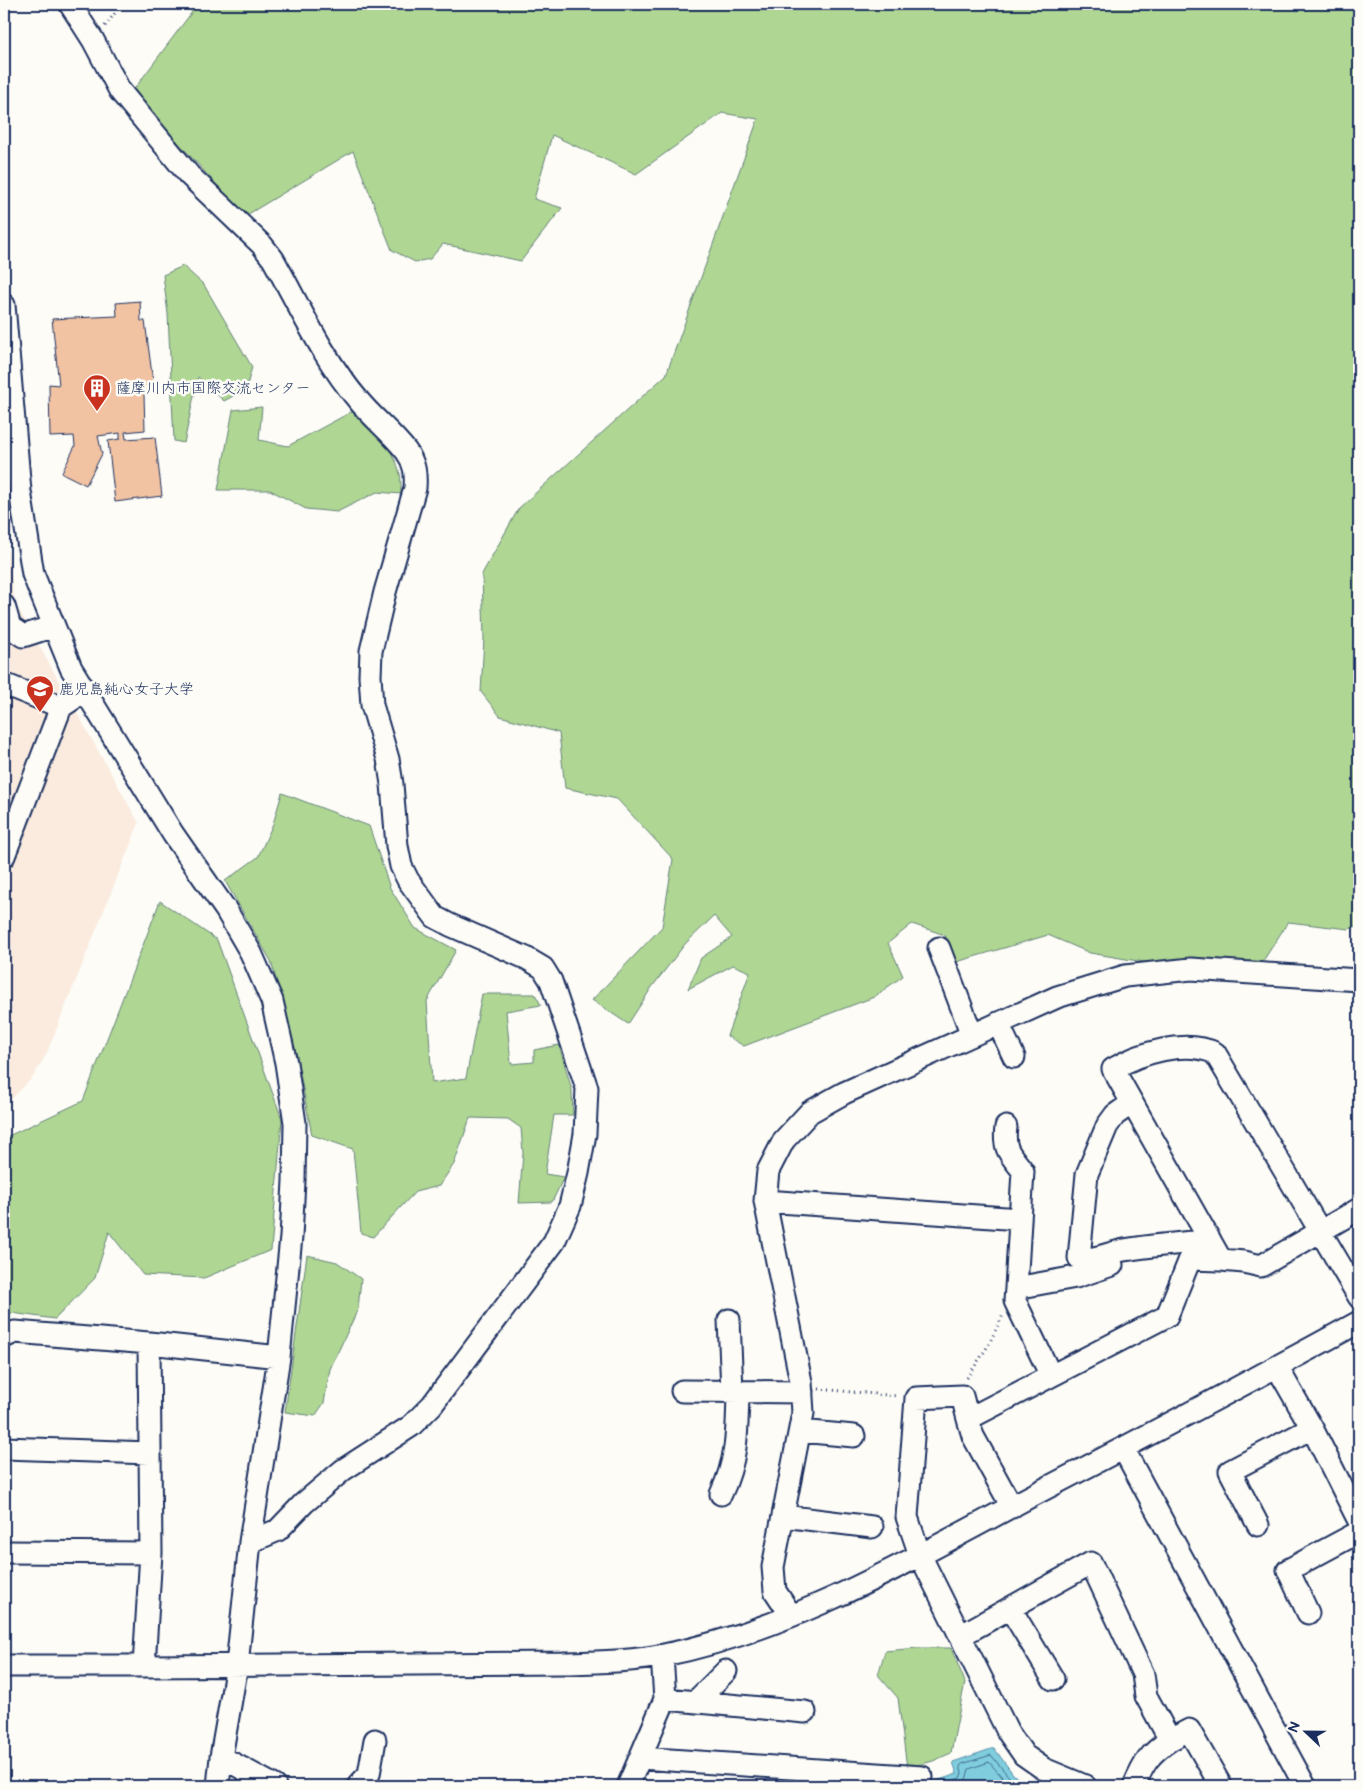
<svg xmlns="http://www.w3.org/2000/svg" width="1363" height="1790" font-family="'Balsamiq Sans','Klee One',sans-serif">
  <rect width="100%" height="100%" fill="#fdfcf7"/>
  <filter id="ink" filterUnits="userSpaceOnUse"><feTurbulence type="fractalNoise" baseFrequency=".02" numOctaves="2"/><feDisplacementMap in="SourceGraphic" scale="10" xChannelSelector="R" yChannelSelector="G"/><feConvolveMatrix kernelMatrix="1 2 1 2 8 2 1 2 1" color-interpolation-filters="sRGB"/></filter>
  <g filter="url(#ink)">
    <!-- built -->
    <path fill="#faebde" d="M 4,526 L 15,603 L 139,823 L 46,1055 L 33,1077 L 4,1107 Z"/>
    <!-- green -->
    <path fill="#afd693" stroke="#658278" d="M 186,4 L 1359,4 L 1359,925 L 1349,929 L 1288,922 L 1263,961 L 1144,962 L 1090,953 L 1048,935 L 953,963 L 945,935 L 912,924 L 888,943 L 903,976 L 874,997 L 744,1046 L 727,1036 L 750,972 L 733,965 L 688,989 L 701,958 L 732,937 L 714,916 L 685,944 L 652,987 L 628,1024 L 592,1000 L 662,927 L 673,859 L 617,799 L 565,788 L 559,733 L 500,716 L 481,692 L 484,638 L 482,574 L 519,508 L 666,375 L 758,119 L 722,113 L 636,174 L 552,135 L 534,199 L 562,208 L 521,261 L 443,244 L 430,259 L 415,262 L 392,250 L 353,151 L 245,216 L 132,92 L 192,12 Z
      M 183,266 L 204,285 L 252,367 L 246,389 L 224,401 L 198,377 L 184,443 L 174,441 L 168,314 L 163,275 Z
      M 262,407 L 259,440 L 288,446 L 353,411 C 370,423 396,452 400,474 C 401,480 401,487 401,494 L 377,492 L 337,512 L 306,509 L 270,490 L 218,490 L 233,410 Z
      M 282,793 L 369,826 L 390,888 L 415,928 L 456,950 L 427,1001 L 432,1083 L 466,1078 L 482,994 L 535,994 L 541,1005 L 506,1011 L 511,1064 L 534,1062 L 534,1050 L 559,1045 L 572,1090 L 573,1115 L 554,1115 L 545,1174 L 564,1177 L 552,1202 L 519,1203 L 523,1153 L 521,1128 L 508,1119 L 470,1118 L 454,1164 L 439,1186 L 415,1192 L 373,1237 L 361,1233 L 353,1149 L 312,1135 L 295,1048 L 271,961 L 225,881 L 258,857 L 273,824 Z
      M 160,901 L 217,940 L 282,1119 L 271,1250 L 204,1278 L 143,1275 L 109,1232 L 95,1278 L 55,1319 L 4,1312 L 4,1138 L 83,1101 Z
      M 307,1255 L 337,1262 L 361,1279 L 358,1309 L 330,1369 L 324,1403 L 315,1416 L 285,1412 Z
      M 917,1648 L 951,1648 L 965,1682 L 951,1753 L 933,1761 L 907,1768 L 898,1698 L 878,1675 L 885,1651 Z"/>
    <!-- water -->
    <path fill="#7fcddd" stroke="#578eaa" d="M 994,1748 L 1013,1774 L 1026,1786 L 897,1786 L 897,1783 L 924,1785 L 957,1774 L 953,1762 Z"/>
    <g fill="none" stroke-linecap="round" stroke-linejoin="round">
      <!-- shore -->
      <path stroke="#436e91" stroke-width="1" d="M 937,1786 L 960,1778 L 962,1773 L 960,1766 L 962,1764 L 991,1755 L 1009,1777 L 1019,1786
        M 956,1786 L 966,1780 L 969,1769 L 989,1762 L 1010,1786"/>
    </g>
    <!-- building -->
    <path fill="#f2c3a2" stroke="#1b2f5e" d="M 140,301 L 141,321 L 145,321 L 154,390 L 144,395 L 145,430 L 125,432 L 126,439 L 155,437 L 162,496 L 115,502 L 108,441 L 120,439 L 120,433 L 98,436 L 102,454 L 86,485 L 62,473 L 75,446 L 74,436 L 50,437 L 49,384 L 59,385 L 52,319 L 117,316 L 116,303 Z"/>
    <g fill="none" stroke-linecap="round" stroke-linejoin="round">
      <!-- minor casing -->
      <g stroke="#1b2f5e" stroke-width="25">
        <path id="minor" d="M 70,4 L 93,40 L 120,91 L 189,175 L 262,245 L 273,259 C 300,307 323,359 359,401 C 373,418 392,433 406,451 C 415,463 416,474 415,488 L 385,592 L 371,651 L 370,676 L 372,705 L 388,759 L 392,784 L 397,846 L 401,866 L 408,880 L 435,917 L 450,925 L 526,958 L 543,968 L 551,981 L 587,1088 L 585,1134 L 578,1173 L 570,1206 L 554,1242 L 432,1405 L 411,1426 L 343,1470 L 304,1503 L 278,1530 L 250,1542
          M 4,305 L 20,491 L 33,574 L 71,668 L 173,834 L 226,910 L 251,953 L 272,1001 L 286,1063 L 295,1123 L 294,1181 L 291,1237 L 279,1357 L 250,1542 L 237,1665 L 221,1757 L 218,1786
          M 4,606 L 10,627 L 23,636 L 54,626
          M 4,684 L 61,707 L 73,699
          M 4,856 L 61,707
          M 939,948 L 972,1035
          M 998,1023 L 1014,1057
          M 1132,1103 L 1115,1115 L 1107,1126 L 1087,1174 L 1079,1258 C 1095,1261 1108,1253 1124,1250 C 1152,1245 1181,1244 1210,1240
          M 1006,1127 C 1003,1150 1010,1154 1023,1171 L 1016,1288
          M 765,1201 L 1020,1219
          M 1359,1209 L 1261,1266 L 1244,1262 L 1221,1260 L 1113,1069 C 1140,1053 1185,1039 1215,1053 L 1359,1297
          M 729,1320 L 732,1391
          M 4,1337 L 15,1332 L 149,1343 L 279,1357
          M 1277,1367 L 1312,1428 L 1359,1521
          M 1051,1376 L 1015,1301 L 1016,1288 L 1076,1277 L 1112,1265
          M 682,1391 L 802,1392
          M 968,1419 L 962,1396 L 916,1398 L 907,1517 L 920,1555 L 1008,1732 L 1024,1755 L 1044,1769 L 1085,1786
          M 800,1431 L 854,1436
          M 4,1448 L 150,1453
          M 1123,1448 L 1305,1786
          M 721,1494 C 738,1458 737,1430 738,1391
          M 1012,1507 L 973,1436 L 968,1419 L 1167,1316 L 1190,1259 L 1221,1260
          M 783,1516 L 872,1527
          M 1258,1525 L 1230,1471 L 1312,1428
          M 4,1552 L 151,1553
          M 1010,1608 L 1053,1679
          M 1308,1613 L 1288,1570 L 1359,1532
          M 791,1615 L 775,1591 L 773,1567 L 803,1413 L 801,1382 L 765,1201 L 768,1171 L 784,1140 L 810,1112 L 844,1093 L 1057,997 L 1125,976 L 1191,969 L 1359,980
          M 960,1636 L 1091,1563 L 1143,1674 L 1146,1696 L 1170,1740 L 1189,1730 L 1221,1786
          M 4,1666 L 144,1666 L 563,1663 C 596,1662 631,1662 664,1655 C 796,1629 919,1555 1037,1493 C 1145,1437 1253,1380 1359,1322
          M 144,1666 L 151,1553 L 149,1343
          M 665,1699 L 805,1712
          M 695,1702 L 726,1671
          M 221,1757 L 275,1786
          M 640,1758 L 922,1777
          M 358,1786 L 369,1774 L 375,1740
          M 628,1786 L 665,1699 L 662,1656
          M 1134,1786 C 1144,1763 1149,1754 1170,1740"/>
      </g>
      <!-- path -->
      <path stroke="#1b2f5e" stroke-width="3" stroke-dasharray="1 4" stroke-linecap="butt" d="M 105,26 L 122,4
        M 967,1378 L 988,1346 L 1003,1315
        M 819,1389 L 898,1396"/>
      <!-- minor -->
      <use href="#minor" stroke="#fdfcf7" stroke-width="21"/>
    </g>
  </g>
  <!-- icons -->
  <defs>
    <g id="building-pin" transform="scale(1.4375)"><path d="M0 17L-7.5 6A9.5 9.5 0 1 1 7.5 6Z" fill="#c8321e" stroke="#fdfcf7"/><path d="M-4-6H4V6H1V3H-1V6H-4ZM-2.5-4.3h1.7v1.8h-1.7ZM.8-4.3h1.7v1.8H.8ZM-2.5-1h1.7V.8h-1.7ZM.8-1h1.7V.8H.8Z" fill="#fff"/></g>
    <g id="university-pin" transform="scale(1.4375)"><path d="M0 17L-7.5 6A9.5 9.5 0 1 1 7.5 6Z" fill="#c8321e" stroke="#fdfcf7"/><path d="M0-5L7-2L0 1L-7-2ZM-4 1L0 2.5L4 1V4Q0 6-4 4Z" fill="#fff"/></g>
  </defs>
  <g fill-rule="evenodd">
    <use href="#building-pin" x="97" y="388"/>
    <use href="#university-pin" x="40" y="689"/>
  </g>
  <g text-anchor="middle" stroke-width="5" stroke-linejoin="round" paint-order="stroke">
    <!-- poi labels -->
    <g font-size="15" fill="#1b2f5e" stroke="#fdfcf7" text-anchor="start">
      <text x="116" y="393">薩摩川内市国際交流センター</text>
      <text x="59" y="694">鹿児島純心女子大学</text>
    </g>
  </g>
  <!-- margin -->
  <rect width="1363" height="1790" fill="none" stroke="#fdfcf7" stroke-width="20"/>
  <rect x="10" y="10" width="1343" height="1770" fill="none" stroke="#1b2f5e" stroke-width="2" filter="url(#ink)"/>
  <!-- north arrow -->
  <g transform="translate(1306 1732) rotate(292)" stroke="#fdfcf7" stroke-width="4" paint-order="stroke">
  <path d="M0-4L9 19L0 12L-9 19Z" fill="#1b2f5e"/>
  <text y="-8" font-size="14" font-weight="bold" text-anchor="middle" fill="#1b2f5e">N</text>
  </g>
</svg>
